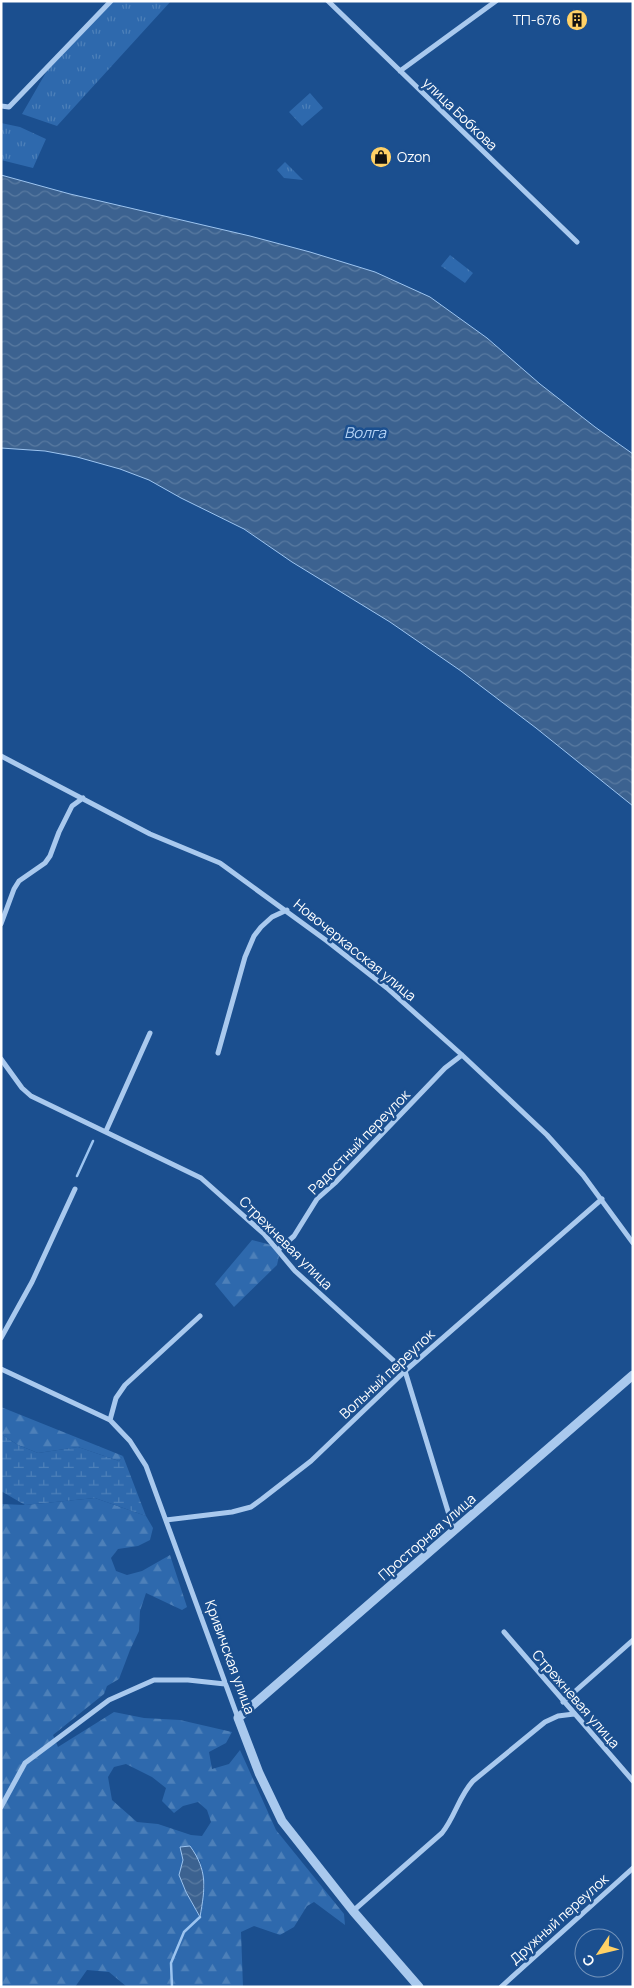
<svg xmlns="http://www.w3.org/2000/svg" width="634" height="1988" font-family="Manrope,sans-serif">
  <defs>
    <pattern id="forest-firs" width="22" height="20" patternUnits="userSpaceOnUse" patternTransform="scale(1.25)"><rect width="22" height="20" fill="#2e69ad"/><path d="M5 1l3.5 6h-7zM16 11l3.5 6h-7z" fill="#4d80b9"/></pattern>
    <pattern id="wetland-marsh" width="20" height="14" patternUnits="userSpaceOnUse" patternTransform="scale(1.25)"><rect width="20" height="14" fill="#2e69ad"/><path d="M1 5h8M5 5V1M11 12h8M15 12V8" fill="none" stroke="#4d80b9"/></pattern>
    <pattern id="park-tufts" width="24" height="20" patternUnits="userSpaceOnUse" patternTransform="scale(1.25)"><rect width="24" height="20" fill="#2e69ad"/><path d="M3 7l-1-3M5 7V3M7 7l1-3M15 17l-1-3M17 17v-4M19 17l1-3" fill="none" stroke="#4d80b9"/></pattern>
    <pattern id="water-waves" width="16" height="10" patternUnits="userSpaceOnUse" patternTransform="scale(1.25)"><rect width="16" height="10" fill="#3c6290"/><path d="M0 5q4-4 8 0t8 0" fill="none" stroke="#597aa1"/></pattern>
  </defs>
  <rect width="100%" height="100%" fill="#1b4f8f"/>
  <!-- forest -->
  <path fill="url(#forest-firs)" fill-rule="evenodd" d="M 252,1240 L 271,1245 L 279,1256 L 277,1265 L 234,1307 L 215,1284 Z
    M 1,1407 L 123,1456 L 119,1461 L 78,1447 L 38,1453 L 18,1445 L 1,1434 Z
    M 95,1498 L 146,1516 L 153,1528 L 150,1540 L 138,1546 L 118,1549 L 111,1558 L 116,1571 L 127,1575 L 142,1571 L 170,1555 L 187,1607 L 182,1610 L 146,1593 L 140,1611 L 139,1631 L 130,1650 L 119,1679 L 107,1686 L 104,1694 L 53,1735 L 58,1747 L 114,1712 L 144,1718 L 180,1720 L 232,1732 L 226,1743 L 209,1752 L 212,1769 L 229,1764 L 240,1750 L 276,1830 L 344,1914 L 345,1925 L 314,1902 L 307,1906 L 294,1927 L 280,1935 L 254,1926 L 241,1932 L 243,1987 L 127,1987 L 109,1972 L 87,1970 L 75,1987 L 1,1987 L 1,1504 L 25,1505 ZM 126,1764 L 152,1777 L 166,1788 L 162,1801 L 174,1813 L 183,1806 L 198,1802 L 207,1810 L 211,1822 L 202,1836 L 191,1835 L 158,1824 L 137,1822 L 112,1800 L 108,1777 L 114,1767 ZM 183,1860 L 200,1860 L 205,1886 L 199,1916 L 186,1892 L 179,1875 Z"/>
  <!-- wetland -->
  <path fill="url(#wetland-marsh)" d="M 1,1434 L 18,1445 L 38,1453 L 78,1447 L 119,1461 L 123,1456 L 146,1516 L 95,1498 L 25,1505 L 1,1491 Z"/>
  <!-- park -->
  <path fill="url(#park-tufts)" d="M 111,1 L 171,1 L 57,126 L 22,114 L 52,62 Z
    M 310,93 L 323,108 L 302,126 L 289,112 Z
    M 1,123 L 20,127 L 46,139 L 33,168 L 1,160 Z
    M 285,162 L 303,180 L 284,178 L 277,170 Z
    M 450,255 L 473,273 L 465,283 L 441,266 Z"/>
  <!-- water -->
  <path fill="url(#water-waves)" stroke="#9cc4f0" d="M 1,175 L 70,194 L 250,236 L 310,252 L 375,272 L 430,297 L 487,338 L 540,384 L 595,427 L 633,454 L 633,806 L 536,728 L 461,671 L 390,622 L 292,562 L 244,529 L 181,498 L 149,480 L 120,469 L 77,457 L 45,451 L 1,448 Z
    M 190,1846 C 208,1871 205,1888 200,1917 L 186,1892 L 179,1875 L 183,1860 L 180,1847 Z"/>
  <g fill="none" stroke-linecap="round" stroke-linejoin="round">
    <!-- stream -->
    <path stroke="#9cc4f0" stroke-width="2.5" d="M 77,1176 L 93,1141
      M 172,1987 L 171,1963 L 184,1932 L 200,1917"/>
    <!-- minor -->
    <path stroke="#a9c9ee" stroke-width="5" d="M 328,1 L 577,242
      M 400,71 L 496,1
      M 1,106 L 9,107 L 111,1
      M 1,756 L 150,834 L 220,863 L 327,941 L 387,988 L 462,1055 L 547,1135 L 583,1175 L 633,1243
      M 1,924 L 14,889 L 19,881 L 45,863 L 50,856 L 59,832 L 72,806 L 83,798
      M 218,1053 L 245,957 L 254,936 L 261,927 L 272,917 L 287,910
      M 1,1059 L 22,1088 L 31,1096 L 201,1178 L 264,1234 L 295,1271 L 405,1371 L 454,1531
      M 106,1131 L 150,1033
      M 278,1250 L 294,1236 L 317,1199 L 335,1183 L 445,1068 L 462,1055
      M 1,1338 L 32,1282 L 75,1189
      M 1,1369 L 110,1420 L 130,1441 L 146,1466 L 238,1718
      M 110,1420 L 116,1398 L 125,1385 L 200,1316
      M 166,1520 L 232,1512 L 251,1507 L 262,1499 L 311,1461 L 405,1371 L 602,1199
      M 504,1632 L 633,1781
      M 563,1702 L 633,1640
      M 1,1807 L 25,1763 L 109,1700 L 154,1680 L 188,1680 L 225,1684
      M 353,1911 L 442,1833 C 455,1817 459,1796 473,1781 L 545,1722 L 558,1716 L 574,1714
      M 501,1987 L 633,1868"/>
    <!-- tertiary -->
    <path stroke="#a9c9ee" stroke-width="9" d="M 419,1987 L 353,1911 L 282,1821 L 259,1773 L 238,1718 L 633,1375"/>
  </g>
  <!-- icons -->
  <defs>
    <g id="building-disc" transform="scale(1.125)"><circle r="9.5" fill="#ffd166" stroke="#1b4f8f"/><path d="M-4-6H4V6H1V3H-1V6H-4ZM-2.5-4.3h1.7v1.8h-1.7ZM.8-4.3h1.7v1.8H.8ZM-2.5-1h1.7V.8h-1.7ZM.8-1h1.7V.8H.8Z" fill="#111"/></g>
    <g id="shop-disc" transform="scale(1.125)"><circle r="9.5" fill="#ffd166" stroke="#1b4f8f"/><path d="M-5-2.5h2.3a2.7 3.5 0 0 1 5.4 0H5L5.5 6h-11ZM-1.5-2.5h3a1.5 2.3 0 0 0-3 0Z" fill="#111"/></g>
  </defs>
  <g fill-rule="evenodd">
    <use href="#building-disc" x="577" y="20"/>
    <use href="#shop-disc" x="381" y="157"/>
  </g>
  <g text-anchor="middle" stroke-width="5" stroke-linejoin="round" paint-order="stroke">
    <!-- poi labels -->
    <g font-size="14" fill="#fff" stroke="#1b4f8f" text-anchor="end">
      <text x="561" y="25">ТП-676</text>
      <text x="397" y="162" text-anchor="start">Ozon</text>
    </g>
    <!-- street labels -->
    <g font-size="14" fill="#fff" stroke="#1b4f8f">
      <text transform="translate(460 114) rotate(44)" y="5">улица Бобкова</text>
      <text transform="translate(355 950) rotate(39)" y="5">Новочеркасская улица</text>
      <text transform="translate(359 1142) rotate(-46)" y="5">Радостный переулок</text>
      <text transform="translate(286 1243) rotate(45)" y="5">Стрежневая улица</text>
      <text transform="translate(387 1374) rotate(-43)" y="5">Вольный переулок</text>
      <text transform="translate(427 1537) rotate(-41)" y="5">Просторная улица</text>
      <text transform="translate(230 1657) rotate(70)" y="5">Кривичская улица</text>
      <text transform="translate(576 1699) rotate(49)" y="5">Стрежневая улица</text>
      <text transform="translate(559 1919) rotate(-42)" y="5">Дружный переулок</text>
    </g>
    <!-- water labels -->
    <g font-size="15" font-style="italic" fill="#b5d3f5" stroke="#1b4f8f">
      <text x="365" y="438">Волга</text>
    </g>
  </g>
  <!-- border -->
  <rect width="634" height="1988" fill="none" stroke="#ffffff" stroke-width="5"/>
  <!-- north arrow -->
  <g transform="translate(599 1953) rotate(235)"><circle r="24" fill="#1b4f8f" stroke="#7695bc"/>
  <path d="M0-4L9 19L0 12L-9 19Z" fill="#ffd166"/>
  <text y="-8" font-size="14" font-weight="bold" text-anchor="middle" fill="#ffffff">С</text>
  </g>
</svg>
